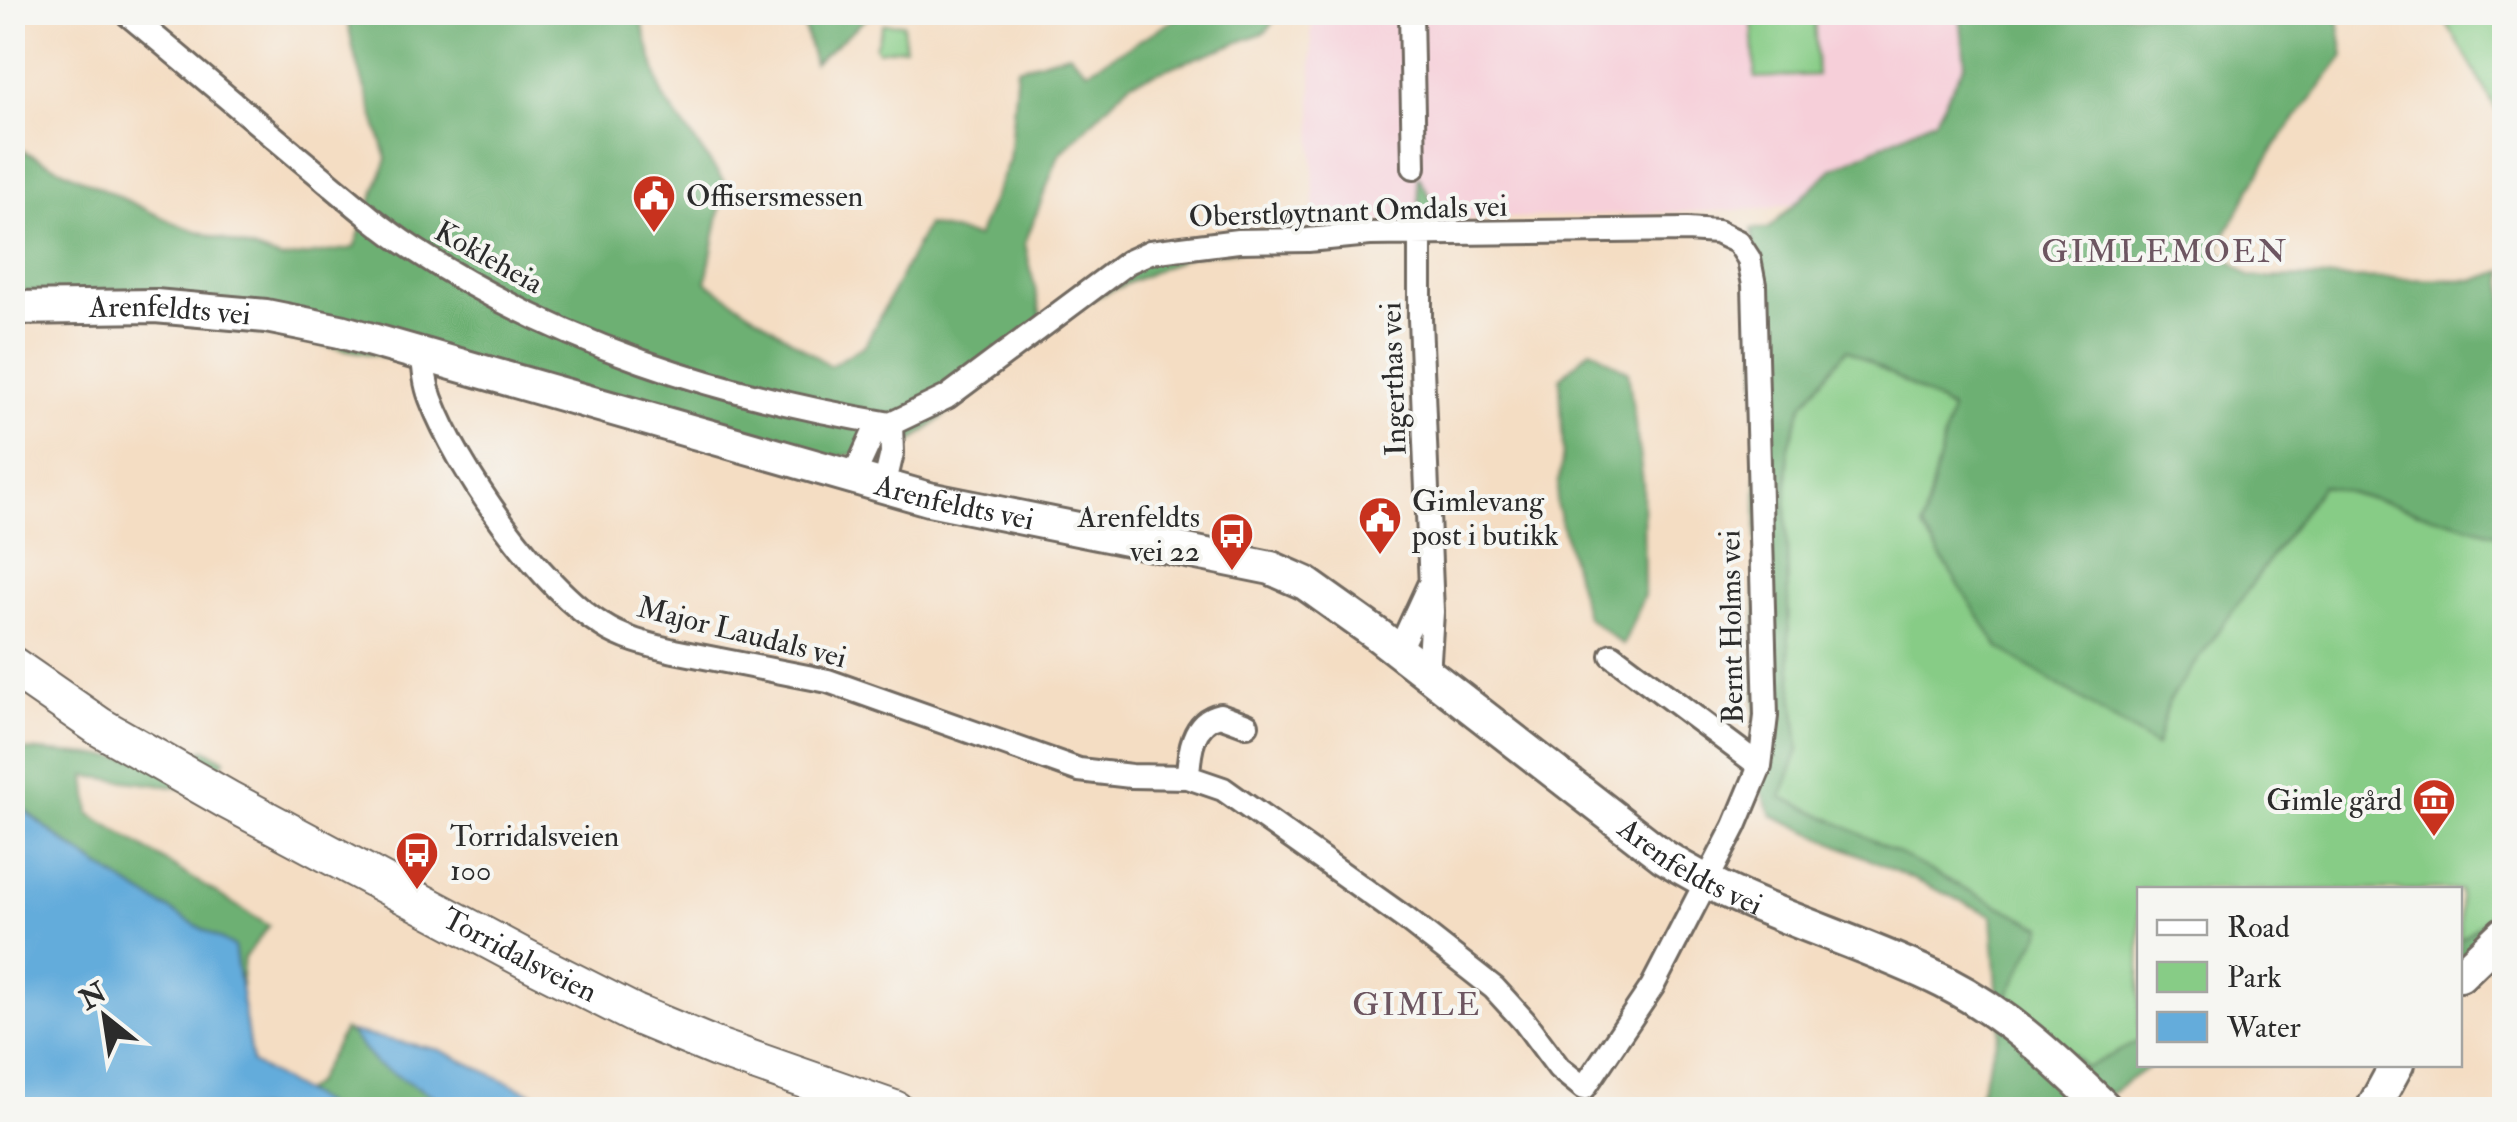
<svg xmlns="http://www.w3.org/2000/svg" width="2517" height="1122" font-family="'IM FELL Double Pica',serif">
  <rect width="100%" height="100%" fill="#f6f6f2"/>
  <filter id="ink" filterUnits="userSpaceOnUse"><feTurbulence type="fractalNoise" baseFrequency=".01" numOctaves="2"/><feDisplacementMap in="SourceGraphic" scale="20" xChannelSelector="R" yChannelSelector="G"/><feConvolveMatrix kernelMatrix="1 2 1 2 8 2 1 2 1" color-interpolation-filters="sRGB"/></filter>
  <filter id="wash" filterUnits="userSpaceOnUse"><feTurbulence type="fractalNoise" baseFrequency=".0048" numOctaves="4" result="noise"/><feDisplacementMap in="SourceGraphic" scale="40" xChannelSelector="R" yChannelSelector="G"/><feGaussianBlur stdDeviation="2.25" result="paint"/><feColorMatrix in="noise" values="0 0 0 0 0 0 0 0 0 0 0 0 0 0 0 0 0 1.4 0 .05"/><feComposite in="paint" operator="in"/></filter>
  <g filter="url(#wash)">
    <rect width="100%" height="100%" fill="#f4ddc3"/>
    <!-- built -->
    <path fill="#f6cfd9" d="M 1311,13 L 1988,13 L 1937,178 L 1765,209 L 1314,225 Z"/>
    <!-- green -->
    <path fill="#87cc86" stroke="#597c58" stroke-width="2.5" d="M 2441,13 L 2504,13 L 2504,123 Z
      M 1814,15 L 1817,75 L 1755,78 L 1752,18 Z
      M 903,23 L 905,47 L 878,51 L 875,47 L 883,24 Z
      M 1847,348 L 1951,410 L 1922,527 L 2155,746 L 2169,701 L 2322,485 L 2504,536 L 2504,905 L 2460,940 L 2460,890 L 2140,890 L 2139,1041 L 2086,1069 L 2007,995 L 2042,927 L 1781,797 L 1799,750 L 1789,651 L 1786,501 L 1789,446 L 1802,406 Z"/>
    <!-- forest -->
    <path fill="#6db073" stroke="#4c6e4f" stroke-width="2.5" d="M 346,12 L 639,13 L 663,97 L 725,183 L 706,282 L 830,366 L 865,345 L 927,225 L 977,237 L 1009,160 L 1017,68 L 1069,53 L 1087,71 L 1186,13 L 1279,13 L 1266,32 L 1131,82 L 1059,155 L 1025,243 L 1043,325 L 1128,262 L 1370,234 L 1420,233 L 1418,175 L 1452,234 L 1509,233 L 1302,244 L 1189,256 L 1083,303 L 908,445 L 827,459 L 601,409 L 489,376 L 266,335 L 35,298 L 13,285 L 13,146 L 176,224 L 282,259 L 354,248 L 387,159 L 354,53 Z
      M 816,13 L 816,12 L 873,13 L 814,63 L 804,27 Z
      M 1960,13 L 2337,13 L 2344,56 L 2275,146 L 2217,249 L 2250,277 L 2475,280 L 2504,271 L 2504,536 L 2322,485 L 2169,701 L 2156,746 L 1999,648 L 1922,527 L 1951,409 L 1847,349 L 1802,406 L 1789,446 L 1786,501 L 1789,651 L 1799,750 L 1781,797 C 1871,834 1954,887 2043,927 L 2008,995 L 2086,1068 L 2139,1041 L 2140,1064 L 2151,1065 L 2088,1109 L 1974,1109 L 2000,1030 L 1992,915 L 1772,815 L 1755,776 L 1758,278 L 1752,229 L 1768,229 L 1832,169 L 1935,119 L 1965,63 Z
      M 1591,349 L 1628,372 L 1643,482 L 1644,595 L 1623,645 L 1586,616 L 1556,503 L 1563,452 L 1560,378 Z
      M 12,749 L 182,762 L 205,749 L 225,760 L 198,790 L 86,776 L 90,814 L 269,926 L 244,958 L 241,987 L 234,947 C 157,903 78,859 13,799 Z
      M 2504,905 L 2504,941 L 2460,973 L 2460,940 Z
      M 344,1030 L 352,1035 L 376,1064 L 457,1109 L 332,1109 L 303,1092 L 315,1083 Z"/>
    <!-- water -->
    <path fill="#64acdb" stroke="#486c83" stroke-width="2.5" d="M 12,799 C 78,859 157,903 234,947 L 252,1063 L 332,1109 L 13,1109 Z
      M 350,1032 L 440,1050 L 565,1109 L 457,1109 L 376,1064 Z"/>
  </g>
  <g filter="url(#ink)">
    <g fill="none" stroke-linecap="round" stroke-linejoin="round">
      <!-- street casing -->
      <g stroke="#716960" stroke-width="28">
        <path id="street" d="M 125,12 C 186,62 245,113 305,163 C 340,192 374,223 412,248 C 557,344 721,396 891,424
          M 1411,12 L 1414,167
          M 1420,233 L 1420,319 L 1432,612 L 1428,675
          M 423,354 C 424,369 425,384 431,399 C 457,468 539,586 602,625 C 623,639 649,645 674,651 L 828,681 L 1079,770 L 1131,776 L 1188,777 L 1223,789 L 1406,919 L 1494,988 L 1524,1021 L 1559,1068 L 1584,1088 L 1652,987 L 1735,826 L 1760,766 L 1766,716 L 1754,285 L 1749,259 L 1738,242 L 1717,232 L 1687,230 L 1370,234 L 1308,240 L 1238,241 L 1150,252 L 1128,262 L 947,397 L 874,432 L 853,478
          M 884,487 L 892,453 L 891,424
          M 1398,652 L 1428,587
          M 1612,655 L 1760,766
          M 1188,777 C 1189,753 1192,721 1220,715 L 1247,725"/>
      </g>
      <!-- secondary casing -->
      <g stroke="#716960" stroke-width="38">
        <g id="secondary">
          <path id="s1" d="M 12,308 L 155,306 L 266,316 L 340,331 L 929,499 L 1271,568 L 1305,583 L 1378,635 L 1663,856 C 1749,912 1852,936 1944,982 C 2007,1014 2057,1061 2107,1110"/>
          <path d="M 2460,975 L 2504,933"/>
          <path d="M 2372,1110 L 2397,1064"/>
        </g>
      </g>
      <!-- primary casing -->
      <g stroke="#716960" stroke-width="42">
        <g id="primary">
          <path id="s2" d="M 12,666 L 100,727 L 228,800 L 524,958 L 635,1014 L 717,1048 L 894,1110"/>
        </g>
      </g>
      <!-- street -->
      <use href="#street" stroke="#fff" stroke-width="22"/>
      <!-- secondary -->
      <use href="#secondary" stroke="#fff" stroke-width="32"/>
      <!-- primary -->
      <use href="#primary" stroke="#fff" stroke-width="38"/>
    </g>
  </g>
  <!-- icons -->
  <defs>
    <g id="civic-pin" transform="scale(2.25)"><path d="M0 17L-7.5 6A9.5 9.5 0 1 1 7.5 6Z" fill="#c8321e" stroke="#f6f6f2"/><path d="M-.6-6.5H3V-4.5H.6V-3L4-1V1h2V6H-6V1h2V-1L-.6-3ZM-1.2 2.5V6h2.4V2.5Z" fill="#fff"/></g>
    <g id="bus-pin" transform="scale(2.25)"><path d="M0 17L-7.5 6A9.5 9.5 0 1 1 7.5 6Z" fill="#c8321e" stroke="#f6f6f2"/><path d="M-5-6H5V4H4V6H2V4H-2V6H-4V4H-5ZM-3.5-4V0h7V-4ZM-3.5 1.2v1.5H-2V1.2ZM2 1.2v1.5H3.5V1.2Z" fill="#fff"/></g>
    <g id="museum-pin" transform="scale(2.25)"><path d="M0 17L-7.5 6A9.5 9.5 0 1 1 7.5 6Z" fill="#c8321e" stroke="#f6f6f2"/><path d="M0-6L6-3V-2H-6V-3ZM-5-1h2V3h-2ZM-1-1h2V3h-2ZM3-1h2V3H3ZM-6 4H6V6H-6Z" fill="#fff"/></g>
  </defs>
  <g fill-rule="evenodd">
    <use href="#civic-pin" x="654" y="196"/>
    <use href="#civic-pin" x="1380" y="518"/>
    <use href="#bus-pin" x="1232" y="534"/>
    <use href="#museum-pin" x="2434" y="800"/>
    <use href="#bus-pin" x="417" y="853"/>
  </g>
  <g text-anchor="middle" stroke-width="8" stroke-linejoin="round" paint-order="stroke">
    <!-- poi labels -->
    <g font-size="30" fill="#2b2b2b" stroke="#f6f6f2" text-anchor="start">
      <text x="686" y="206">Offisersmessen</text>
      <text x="1412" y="511">Gimlevang<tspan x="1412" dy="34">post i butikk</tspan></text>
      <text x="1200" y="527" text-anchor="end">Arenfeldts<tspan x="1200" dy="34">vei 22</tspan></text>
      <text x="2402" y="810" text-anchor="end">Gimle gård</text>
      <text x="450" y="846">Torridalsveien<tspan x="450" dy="34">100</tspan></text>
    </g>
    <!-- street labels -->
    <g font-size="30" fill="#2b2b2b" stroke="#f6f6f2">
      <text transform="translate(1348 211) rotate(-2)" y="10">Oberstløytnant Omdals vei</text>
      <text transform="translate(489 257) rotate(29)" y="10">Kokleheia</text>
      <text dy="10" stroke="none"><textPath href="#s1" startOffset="158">Arenfeldts vei</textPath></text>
      <text transform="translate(1393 379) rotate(-92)" y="10">Ingerthas vei</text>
      <text dy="10" stroke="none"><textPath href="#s1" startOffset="968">Arenfeldts vei</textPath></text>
      <text transform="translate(1731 627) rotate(-91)" y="10">Bernt Holms vei</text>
      <text transform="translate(742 632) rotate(14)" y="10">Major Laudals vei</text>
      <text dy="10" stroke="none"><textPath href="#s1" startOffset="1808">Arenfeldts vei</textPath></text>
      <text dy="10" stroke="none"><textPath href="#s2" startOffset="585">Torridalsveien</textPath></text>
    </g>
    <!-- neighbourhood labels -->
    <g font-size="32" letter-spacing="2.5" fill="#6d5661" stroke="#f6f6f2">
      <text x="2165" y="262">GIMLEMOEN</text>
      <text x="1417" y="1015">GIMLE</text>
    </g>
  </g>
  <!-- margin -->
  <rect width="2517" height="1122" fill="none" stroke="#f6f6f2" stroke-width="50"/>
  <!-- legend -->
  <rect x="2137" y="887" width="325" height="180" fill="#f6f6f2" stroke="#a5a5a2" stroke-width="2.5"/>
  <rect x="2157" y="920" width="50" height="15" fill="#ffffff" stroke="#a5a5a2" stroke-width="2.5"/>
  <text x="2227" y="937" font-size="30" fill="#2b2b2b">Road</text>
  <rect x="2157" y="962" width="50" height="30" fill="#87cc86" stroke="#a5a5a2" stroke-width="2.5"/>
  <text x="2227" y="987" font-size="30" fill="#2b2b2b">Park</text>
  <rect x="2157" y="1012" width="50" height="30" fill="#64acdb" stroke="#a5a5a2" stroke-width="2.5"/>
  <text x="2227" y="1037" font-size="30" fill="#2b2b2b">Water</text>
  <!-- north arrow -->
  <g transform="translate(105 1017) rotate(330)" stroke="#f6f6f2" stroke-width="8" paint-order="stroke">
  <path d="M0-8L18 38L0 25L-18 38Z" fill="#2b2b2b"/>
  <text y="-15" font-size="28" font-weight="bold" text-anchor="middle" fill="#2b2b2b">N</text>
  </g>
</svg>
